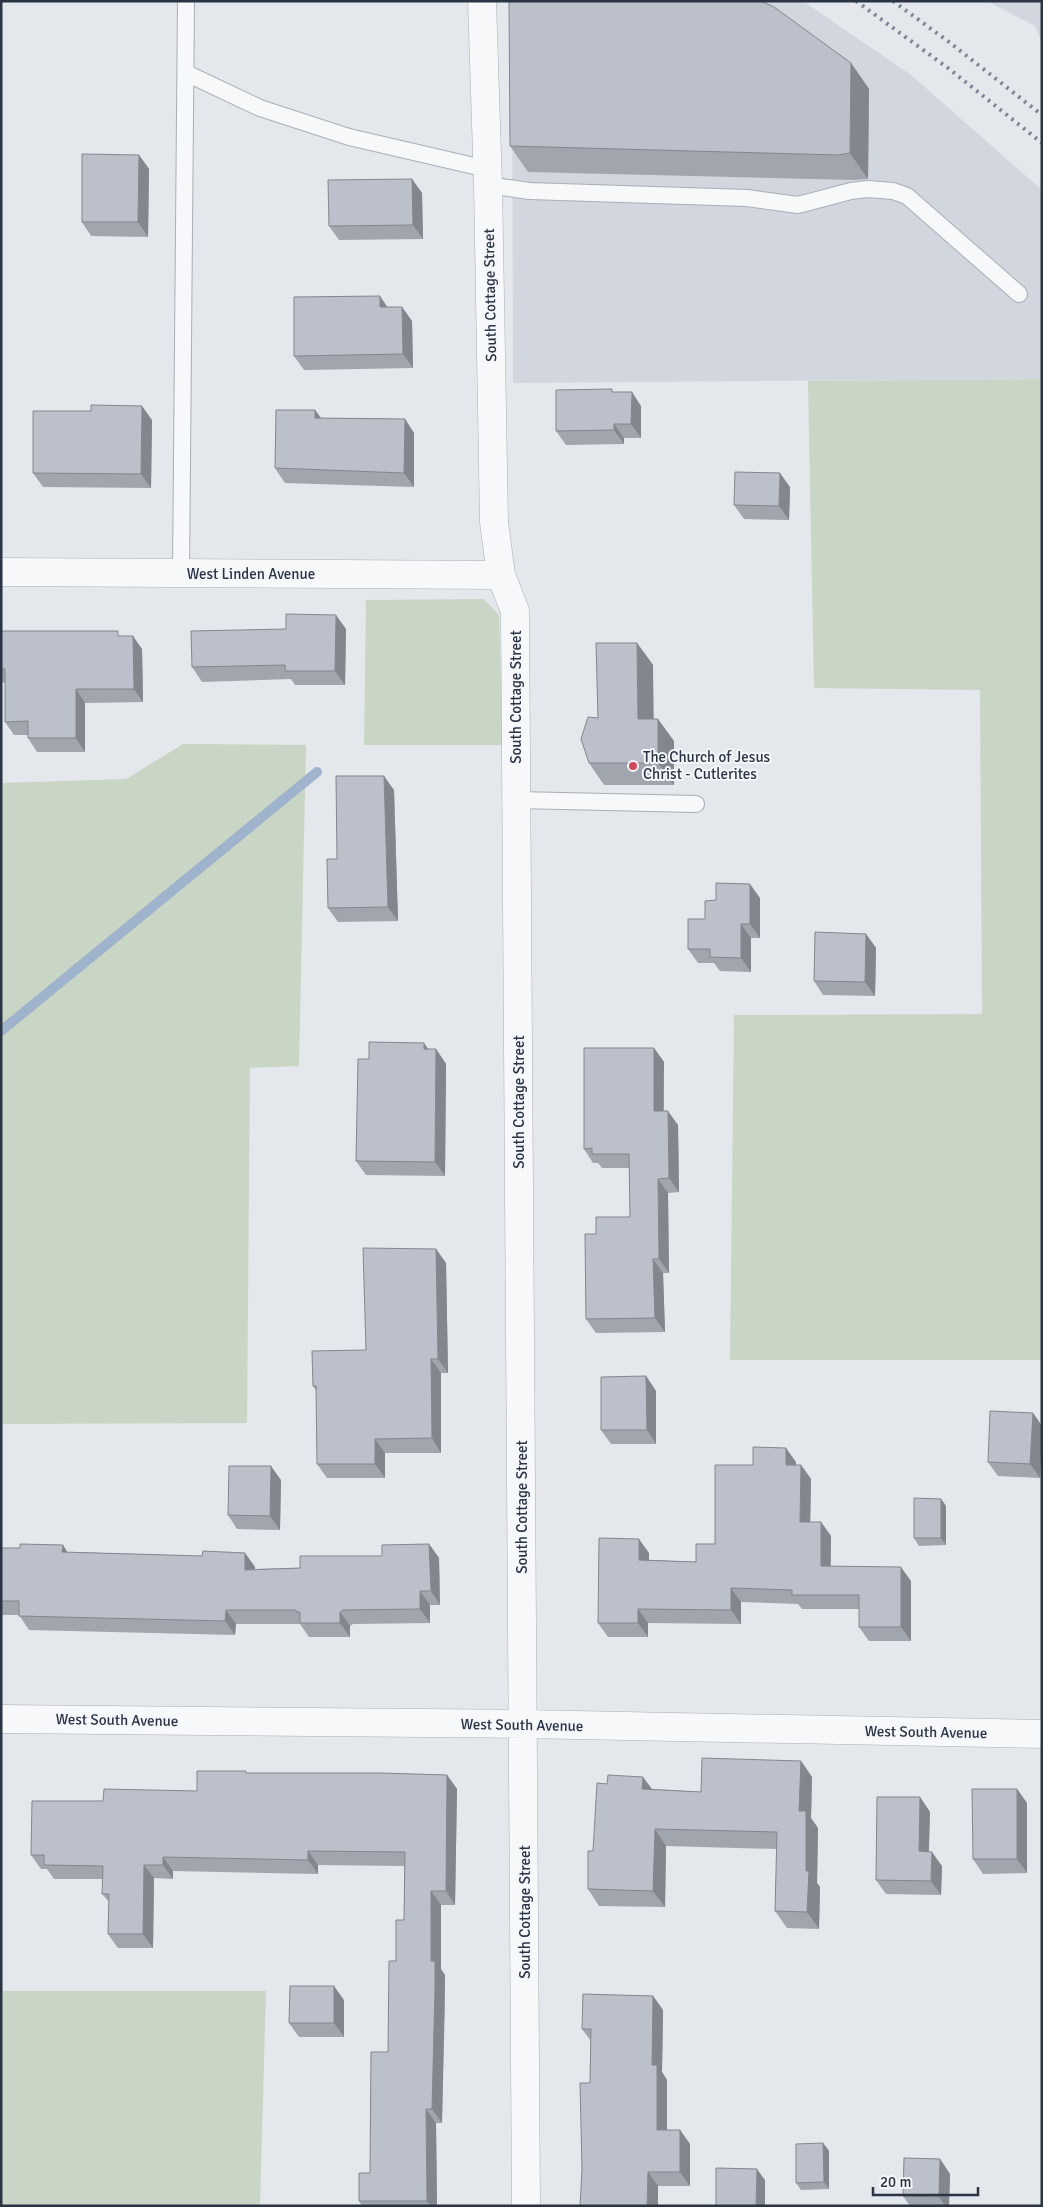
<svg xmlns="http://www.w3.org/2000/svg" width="1043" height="2207" font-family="Signika,sans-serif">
  <rect width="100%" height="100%" fill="#e4e7ec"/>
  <!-- built -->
  <path fill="#d2d6de" d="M 512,1 L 803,1 L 911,75 L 1042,190 L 1042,379 L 513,383 Z
    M 987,1 L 1042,1 L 1042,42 L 1035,26 Z"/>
  <!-- green -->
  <path fill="#c9d6c5" d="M 1042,379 L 1042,1360 L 730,1360 L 734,1015 L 982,1014 L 980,690 L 814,688 L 808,381 Z
    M 484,599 L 499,615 L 503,745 L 364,745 L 366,600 Z
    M 183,744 L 306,745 L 299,1066 L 250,1068 L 247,1423 L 1,1424 L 1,783 L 126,779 Z
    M 1,1991 L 266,1991 L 260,2206 L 1,2206 Z"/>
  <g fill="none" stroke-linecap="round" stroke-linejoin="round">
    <!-- stream -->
    <path stroke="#9fb4cc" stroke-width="10" d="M 1,1031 L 317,772"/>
    <!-- service casing -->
    <g stroke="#a9aeb7" stroke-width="18">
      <path id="service" d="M 186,73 L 260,108 L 349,137 L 487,169
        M 488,185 L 529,191 L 747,198 L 798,205 L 851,191 L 868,189 L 893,191 L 907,196 L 1019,294
        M 181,574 L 186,1
        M 517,800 L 696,804"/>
    </g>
    <!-- minor casing -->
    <g stroke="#a9aeb7" stroke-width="29">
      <path id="minor" d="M 482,1 L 488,185 L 494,522 L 501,575 L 515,611 L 526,2206
        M 1,572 L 501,575
        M 1,1719 L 524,1724 L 1042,1734"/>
    </g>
    <!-- service -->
    <use href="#service" stroke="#f7f8fa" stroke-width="16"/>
    <!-- minor -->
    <use href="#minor" stroke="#f7f8fa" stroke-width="28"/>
    <!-- rail -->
    <path stroke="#7d8696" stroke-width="4" stroke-dasharray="2.5 5" stroke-linecap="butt" d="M 856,1 L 948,68 L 1042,143
      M 893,1 L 949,42 L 1042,115"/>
  </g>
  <!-- wall -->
  <path fill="#a1a5ae" d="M 851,63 L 869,89 L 868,179 L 855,180 L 528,172 L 510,146 Z
    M 139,155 L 149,169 L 148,237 L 91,236 L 82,222 Z
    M 412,179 L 422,193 L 423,239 L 339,240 L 329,226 Z
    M 388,307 L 402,307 L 412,321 L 413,368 L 304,370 L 294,356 Z
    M 614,392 L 641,406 L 641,438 L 624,438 L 624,444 L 566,445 L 556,431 Z
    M 315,410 L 321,418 L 405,419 L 414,433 L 414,487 L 285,483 L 275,468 Z
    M 152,420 L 151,488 L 43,487 L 33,473 Z
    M 790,487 L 789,520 L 744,519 L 734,505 Z
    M 346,629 L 345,685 L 295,685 L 291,679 L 202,682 L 192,667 Z
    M 1,631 L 121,636 L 142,649 L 143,702 L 85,703 L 85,752 L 37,752 L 28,738 L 28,735 L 14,735 L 5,722 L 5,683 L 1,682 Z
    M 637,643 L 653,665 L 653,719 L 674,741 L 674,785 L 604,785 L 589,763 L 598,718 Z
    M 394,790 L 398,921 L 338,922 L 328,908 L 337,859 Z
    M 760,898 L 760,938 L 751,938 L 751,972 L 720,971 L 714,963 L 698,963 L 688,949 L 705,919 Z
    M 866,934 L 876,948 L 875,996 L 823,995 L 814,981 Z
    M 654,1048 L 664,1062 L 664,1111 L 678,1125 L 679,1192 L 668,1193 L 669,1273 L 663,1273 L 665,1332 L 596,1333 L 586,1319 L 596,1234 L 630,1217 L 629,1168 L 602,1168 L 598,1163 L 593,1163 L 584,1149 Z
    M 429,1049 L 436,1049 L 446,1064 L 445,1176 L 366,1175 L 356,1161 L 369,1059 Z
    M 436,1249 L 446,1263 L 448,1373 L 441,1373 L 441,1453 L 385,1453 L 385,1478 L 327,1478 L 317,1464 L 317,1392 L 313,1386 L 366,1350 Z
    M 646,1376 L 656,1391 L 656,1444 L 611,1444 L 601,1430 Z
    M 1033,1413 L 1042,1426 L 1040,1478 L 998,1476 L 988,1462 Z
    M 796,1462 L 796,1465 L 801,1465 L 811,1479 L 810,1522 L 821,1522 L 831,1536 L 831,1567 L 911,1581 L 911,1641 L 869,1641 L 859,1627 L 859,1609 L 802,1609 L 798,1604 L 741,1602 L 741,1624 L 648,1623 L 648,1637 L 608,1637 L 598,1623 L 649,1553 L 649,1560 L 696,1562 L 715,1544 L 753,1465 Z
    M 281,1480 L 280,1530 L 237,1529 L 228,1515 Z
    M 941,1499 L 946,1506 L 946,1545 L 919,1546 L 914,1538 Z
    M 429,1544 L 439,1558 L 440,1605 L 430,1605 L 430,1623 L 353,1624 L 350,1626 L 350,1637 L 309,1637 L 300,1624 L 236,1624 L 235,1635 L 29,1630 L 19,1615 L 1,1615 L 1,1548 L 20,1548 L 63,1545 L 67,1552 L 202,1556 L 245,1553 L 255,1567 L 255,1569 L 300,1568 L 382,1556 Z
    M 801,1761 L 812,1777 L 811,1818 L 818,1828 L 817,1883 L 820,1887 L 819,1929 L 787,1928 L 775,1911 L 777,1849 L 666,1846 L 665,1907 L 599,1906 L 588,1889 L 593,1851 L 652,1789 L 701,1792 Z
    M 247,1773 L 447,1775 L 457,1789 L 455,1905 L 441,1905 L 441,1969 L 445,1975 L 445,2003 L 442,2123 L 436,2123 L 437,2206 L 362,2206 L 359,2201 L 370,2173 L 388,2052 L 396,1961 L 404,1920 L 404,1866 L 318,1865 L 318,1874 L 173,1871 L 173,1879 L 154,1878 L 153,1948 L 118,1948 L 108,1934 L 109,1902 L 102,1894 L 103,1879 L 54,1879 L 47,1869 L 41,1869 L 31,1855 L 103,1801 L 197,1791 Z
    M 1017,1789 L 1027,1803 L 1027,1873 L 983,1874 L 973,1859 Z
    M 920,1797 L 930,1812 L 929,1852 L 942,1866 L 941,1895 L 886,1894 L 876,1880 Z
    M 653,1996 L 663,2010 L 662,2072 L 667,2080 L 667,2130 L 680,2130 L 690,2144 L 690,2186 L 658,2186 L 658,2206 L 590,2083 L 591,2041 L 582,2029 Z
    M 344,2000 L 344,2037 L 299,2037 L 289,2023 Z
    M 823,2143 L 829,2151 L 829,2189 L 801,2190 L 796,2183 Z
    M 940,2159 L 950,2174 L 949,2206 L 910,2206 L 903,2196 Z"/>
  <!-- shaded-wall -->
  <path fill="#83868d" d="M 851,63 L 869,89 L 868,179 L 850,153 Z
    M 139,155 L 149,169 L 148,237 L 138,222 Z
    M 412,179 L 422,193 L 423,239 L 413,225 Z
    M 380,296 L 390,311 L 380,307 Z
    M 402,307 L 412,321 L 413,368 L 403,354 Z
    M 632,392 L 641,406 L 641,438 L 631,424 Z
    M 142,406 L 152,420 L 151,488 L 141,474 Z
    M 315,410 L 325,424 L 315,418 Z
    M 405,419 L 414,433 L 414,487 L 404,473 Z
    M 614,424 L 624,438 L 624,444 L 614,430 Z
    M 780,473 L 790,487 L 789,520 L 779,506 Z
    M 336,615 L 346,629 L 345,685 L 335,671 Z
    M 133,636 L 142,649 L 143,702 L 134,689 Z
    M 637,643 L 653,665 L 654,741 L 638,719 Z
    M 76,689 L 85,703 L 85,752 L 76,738 Z
    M 658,719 L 674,741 L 674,785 L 658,763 Z
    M 384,776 L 394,790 L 398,921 L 388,907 Z
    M 750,884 L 760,898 L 760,938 L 750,924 Z
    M 741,924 L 751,938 L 751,972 L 741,958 Z
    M 866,934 L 876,948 L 875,996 L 865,982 Z
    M 424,1043 L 434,1057 L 424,1049 Z
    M 654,1048 L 664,1062 L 663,1125 L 654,1111 Z
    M 436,1049 L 446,1064 L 445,1176 L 435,1162 Z
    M 668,1111 L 678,1125 L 679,1192 L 669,1178 Z
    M 658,1179 L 668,1193 L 669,1273 L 659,1259 Z
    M 436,1249 L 446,1263 L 448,1373 L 438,1359 Z
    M 653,1259 L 663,1273 L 665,1332 L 655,1318 Z
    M 431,1359 L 441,1373 L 441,1453 L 432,1438 Z
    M 646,1376 L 656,1391 L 656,1444 L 647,1430 Z
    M 1033,1413 L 1042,1426 L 1040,1478 L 1030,1464 Z
    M 375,1439 L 385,1453 L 385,1478 L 375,1464 Z
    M 786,1448 L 796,1462 L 796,1479 L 786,1465 Z
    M 801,1465 L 811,1479 L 810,1536 L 800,1522 Z
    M 271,1466 L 281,1480 L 280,1530 L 270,1516 Z
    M 941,1499 L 946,1506 L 946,1545 L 941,1538 Z
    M 821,1522 L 831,1536 L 830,1581 L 821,1566 Z
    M 639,1539 L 649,1553 L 649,1574 L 639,1560 Z
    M 429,1544 L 439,1558 L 440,1605 L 431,1591 Z
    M 63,1545 L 72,1560 L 62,1552 Z
    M 245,1553 L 255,1567 L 255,1584 L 245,1570 Z
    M 901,1567 L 911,1581 L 911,1641 L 901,1627 Z
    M 731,1588 L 741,1602 L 741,1624 L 731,1610 Z
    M 420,1591 L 430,1605 L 430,1623 L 420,1609 Z
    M 638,1609 L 648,1623 L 648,1637 L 638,1623 Z
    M 226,1610 L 236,1624 L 235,1635 L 225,1621 Z
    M 340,1612 L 350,1626 L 350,1637 L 340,1623 Z
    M 801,1761 L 812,1777 L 811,1818 L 818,1828 L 817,1883 L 820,1887 L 819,1929 L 807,1912 L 806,1871 L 799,1811 Z
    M 447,1775 L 457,1789 L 455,1905 L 446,1891 Z
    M 643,1777 L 655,1793 L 642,1789 Z
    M 1017,1789 L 1027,1803 L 1027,1873 L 1017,1859 Z
    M 920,1797 L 930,1812 L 928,1866 L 919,1851 Z
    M 655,1829 L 666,1846 L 665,1907 L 653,1891 Z
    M 308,1851 L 318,1865 L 318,1874 L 308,1860 Z
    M 932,1852 L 942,1866 L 941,1895 L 931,1881 Z
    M 163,1857 L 173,1871 L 173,1879 L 163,1865 Z
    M 144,1865 L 154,1878 L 153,1948 L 143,1934 Z
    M 431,1891 L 441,1905 L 441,1969 L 445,1975 L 442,2123 L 432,2109 Z
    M 334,1986 L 344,2000 L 344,2037 L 334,2023 Z
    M 653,1996 L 663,2010 L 662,2072 L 667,2080 L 667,2144 L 657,2130 L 652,2065 Z
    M 426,2109 L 436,2123 L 437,2206 L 430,2206 L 427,2201 Z
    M 680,2130 L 690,2144 L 690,2186 L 680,2172 Z
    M 823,2143 L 829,2151 L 829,2189 L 824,2182 Z
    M 940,2159 L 950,2174 L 949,2206 L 945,2206 L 939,2197 Z
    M 757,2169 L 765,2180 L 765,2206 L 756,2206 Z
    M 648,2172 L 658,2186 L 658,2206 L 647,2206 Z"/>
  <!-- building -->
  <path fill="#bbc0ca" stroke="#83868d" d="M 509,1 L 761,1 L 774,7 L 851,63 L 850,153 L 837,155 L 510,146 Z
    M 82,154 L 139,155 L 138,222 L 82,222 Z
    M 412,179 L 413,225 L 329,226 L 328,180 Z
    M 380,296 L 380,307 L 402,307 L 403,354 L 294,356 L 294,297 Z
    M 612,389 L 612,392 L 632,392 L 631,424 L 614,424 L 614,430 L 556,431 L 556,390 Z
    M 91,405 L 142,406 L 141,474 L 33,473 L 33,411 L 91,411 Z
    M 276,410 L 315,410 L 315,418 L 405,419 L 404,473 L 275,468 Z
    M 735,472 L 780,473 L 779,506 L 734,505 Z
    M 286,614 L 336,615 L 335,671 L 285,671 L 285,665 L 192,667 L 191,631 L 286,629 Z
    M 1,631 L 118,631 L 118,636 L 133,636 L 134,689 L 76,689 L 76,738 L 28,738 L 28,721 L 5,722 L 5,669 L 1,669 Z
    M 596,643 L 637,643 L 638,719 L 658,719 L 658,763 L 589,763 L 581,739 L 588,717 L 598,718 Z
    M 336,776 L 384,776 L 388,907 L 328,908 L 327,859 L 337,859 Z
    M 716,883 L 750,884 L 750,924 L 741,924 L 741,958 L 710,957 L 710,949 L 688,949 L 688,919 L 705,919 L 705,901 L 716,900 Z
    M 815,932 L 866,934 L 865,982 L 814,981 Z
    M 369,1042 L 424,1043 L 424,1049 L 436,1049 L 435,1162 L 356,1161 L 358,1059 L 369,1059 Z
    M 584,1048 L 654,1048 L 654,1111 L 668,1111 L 669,1178 L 658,1179 L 659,1259 L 653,1259 L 655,1318 L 586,1319 L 585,1234 L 596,1234 L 596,1217 L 630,1217 L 629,1154 L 592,1154 L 592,1148 L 584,1149 Z
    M 363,1248 L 436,1249 L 438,1359 L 431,1359 L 432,1438 L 375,1439 L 375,1464 L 317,1464 L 316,1386 L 313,1386 L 312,1351 L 366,1350 Z
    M 646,1376 L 647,1430 L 601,1430 L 601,1377 Z
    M 990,1411 L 1033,1413 L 1030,1464 L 988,1462 Z
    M 753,1447 L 786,1448 L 786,1465 L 801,1465 L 800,1522 L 821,1522 L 821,1566 L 901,1567 L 901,1627 L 859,1627 L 859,1595 L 792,1595 L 792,1590 L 731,1588 L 731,1610 L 638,1609 L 638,1623 L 598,1623 L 599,1538 L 639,1539 L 639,1560 L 696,1562 L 696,1544 L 715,1544 L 715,1465 L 753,1465 Z
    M 229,1466 L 271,1466 L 270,1516 L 228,1515 Z
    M 914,1498 L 941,1499 L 941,1538 L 914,1538 Z
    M 20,1544 L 63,1545 L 62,1552 L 202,1556 L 203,1551 L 245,1553 L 245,1570 L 300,1568 L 300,1556 L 382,1556 L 382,1545 L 429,1544 L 431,1591 L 420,1591 L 420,1609 L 343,1610 L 340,1612 L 340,1623 L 300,1623 L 300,1612 L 296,1612 L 296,1610 L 226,1610 L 225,1621 L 19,1616 L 19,1601 L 1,1601 L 1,1548 L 20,1548 Z
    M 702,1758 L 801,1761 L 799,1811 L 806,1811 L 806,1871 L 809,1871 L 807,1912 L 775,1911 L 777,1832 L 655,1829 L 653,1891 L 588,1889 L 588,1851 L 593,1851 L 597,1783 L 607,1784 L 608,1775 L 643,1777 L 642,1789 L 701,1792 Z
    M 197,1771 L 246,1771 L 246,1773 L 382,1773 L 447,1775 L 446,1891 L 431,1891 L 431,1961 L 435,1961 L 435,1989 L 432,2109 L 426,2109 L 427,2201 L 359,2201 L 359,2173 L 370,2173 L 371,2052 L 388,2052 L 389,1961 L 396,1961 L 396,1920 L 404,1920 L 405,1852 L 308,1851 L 308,1860 L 163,1857 L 163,1865 L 144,1865 L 143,1934 L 108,1934 L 109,1894 L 102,1894 L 103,1866 L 44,1865 L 44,1855 L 31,1855 L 32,1801 L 103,1801 L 104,1789 L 197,1791 Z
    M 972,1789 L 1017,1789 L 1017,1859 L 973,1859 Z
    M 877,1797 L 920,1797 L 919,1851 L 932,1852 L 931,1881 L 876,1880 Z
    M 290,1986 L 334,1986 L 334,2023 L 289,2023 Z
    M 583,1994 L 653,1996 L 652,2065 L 657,2065 L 657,2130 L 680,2130 L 680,2172 L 648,2172 L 647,2206 L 580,2206 L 582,2169 L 580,2083 L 590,2083 L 591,2029 L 582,2029 Z
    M 823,2143 L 824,2182 L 796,2183 L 796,2144 Z
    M 904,2158 L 940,2159 L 939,2197 L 903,2196 Z
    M 716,2168 L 757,2169 L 756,2206 L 716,2206 Z"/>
  <!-- markers -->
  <circle fill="#d1495b" stroke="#f4f6f9" stroke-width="2" cx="633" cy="766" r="5"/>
  <g text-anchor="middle" stroke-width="4" stroke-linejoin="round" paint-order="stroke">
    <!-- street labels -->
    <g font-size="15" fill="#2b3445" stroke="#f4f6f9">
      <text transform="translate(490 295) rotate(-91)" y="5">South Cottage Street</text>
      <text x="251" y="579">West Linden Avenue</text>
      <text transform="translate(516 697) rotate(-90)" y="5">South Cottage Street</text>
      <text transform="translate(519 1102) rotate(-90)" y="5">South Cottage Street</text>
      <text transform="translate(522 1507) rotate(-90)" y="5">South Cottage Street</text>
      <text transform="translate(117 1720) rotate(1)" y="5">West South Avenue</text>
      <text transform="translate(522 1725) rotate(1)" y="5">West South Avenue</text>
      <text transform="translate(926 1732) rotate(1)" y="5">West South Avenue</text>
      <text transform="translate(525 1912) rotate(-90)" y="5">South Cottage Street</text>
    </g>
    <!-- poi labels -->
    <g font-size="15" fill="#2b3445" stroke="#f4f6f9" text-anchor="start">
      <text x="643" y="762">The Church of Jesus<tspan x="643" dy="17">Christ - Cutlerites</tspan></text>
    </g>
  </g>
  <!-- border -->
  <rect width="1043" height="2207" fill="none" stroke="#2b3445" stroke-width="5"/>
  <!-- scale -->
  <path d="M873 2187v8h105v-8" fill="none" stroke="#2b3445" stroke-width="2.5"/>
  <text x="880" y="2187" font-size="15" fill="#2b3445" stroke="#f4f6f9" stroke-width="4" paint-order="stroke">20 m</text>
</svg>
